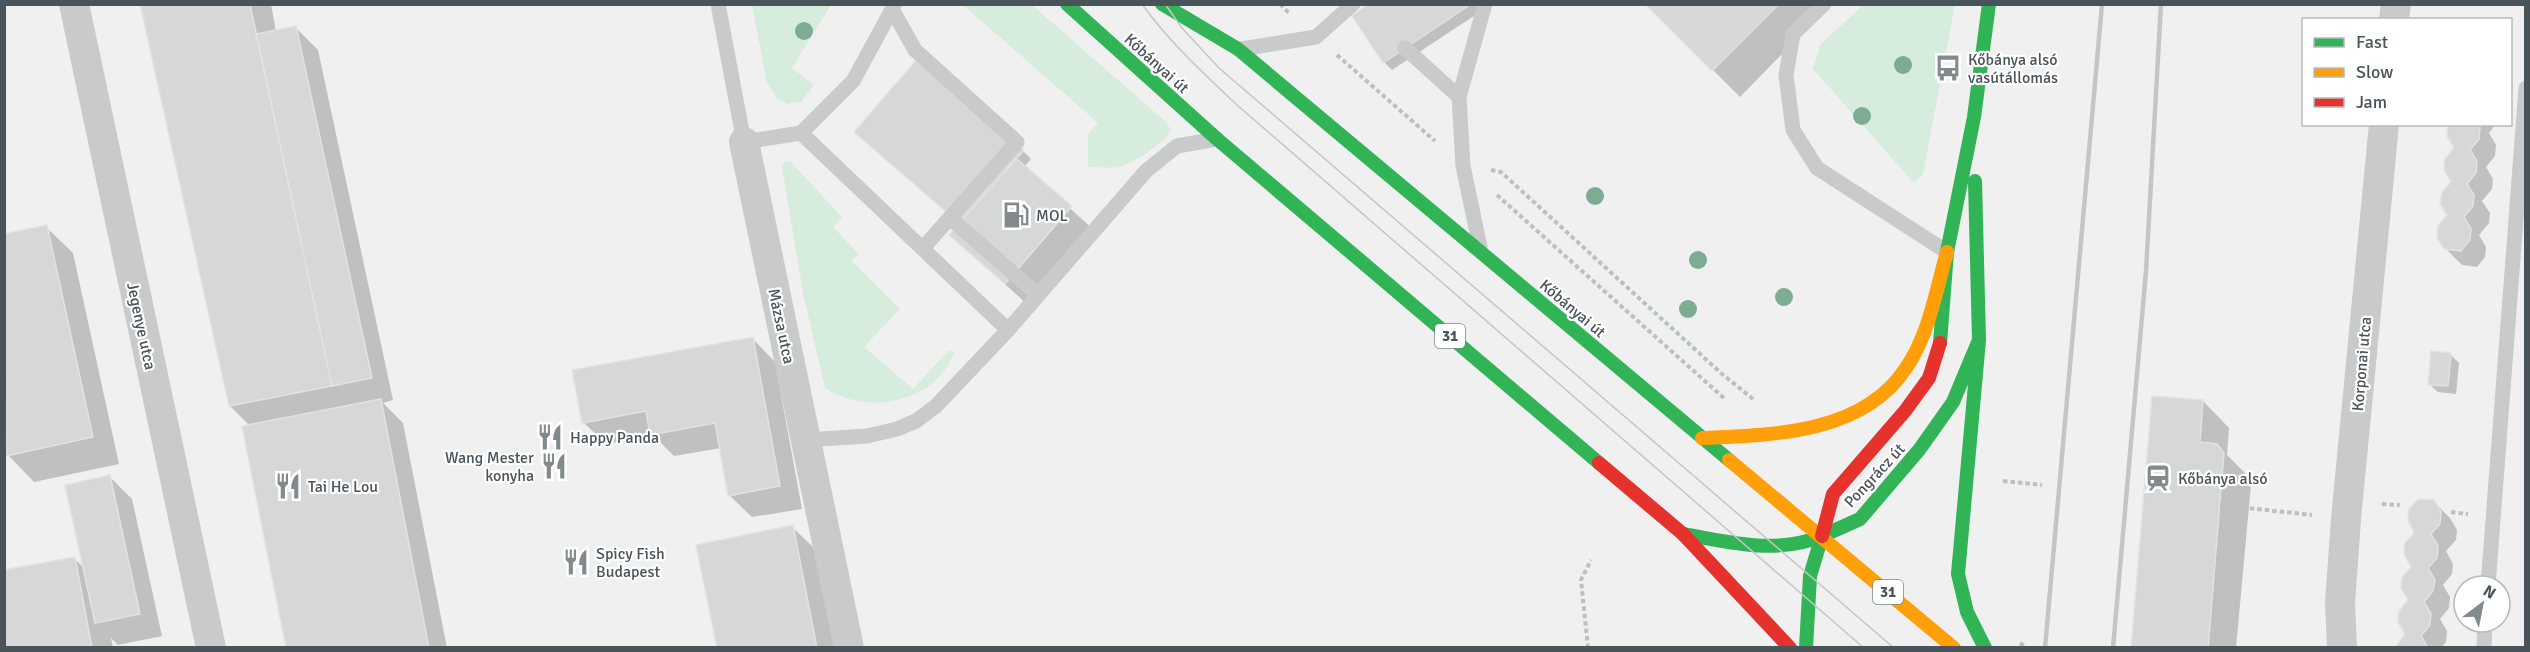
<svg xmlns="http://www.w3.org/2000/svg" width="2530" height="652" font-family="Signika,sans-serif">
  <rect width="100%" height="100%" fill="#f0f0f0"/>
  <!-- grass -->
  <path fill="#d6edde" d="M 1864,4 L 1955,5 L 1923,174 L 1914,183 L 1813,69 L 1820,45 Z
    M 752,5 L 831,5 L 792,68 L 814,85 L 801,102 L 787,104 L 777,98 L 767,83 Z
    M 963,5 L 1032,5 L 1166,122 L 1171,130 C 1167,142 1134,162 1122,166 C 1112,169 1098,167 1088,167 L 1088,134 L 1098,123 Z
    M 790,161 L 842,217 L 833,227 L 859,254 L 852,261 L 900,309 L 864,347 L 913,389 L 949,350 L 954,353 C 935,403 867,416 825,388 L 804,298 L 782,167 L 784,162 Z"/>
  <!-- shadow -->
  <path fill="#0003" d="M 141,4 L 271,4 L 276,32 L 296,28 L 318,50 L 393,400 L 383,403 L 403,423 L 447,648 L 287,648 L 250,426 L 230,406 Z
    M 1372,4 L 1492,4 L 1392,70 L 1384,62 Z
    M 1647,4 L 1831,4 L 1740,97 Z
    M 2450,124 L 2496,124 L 2489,133 L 2496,145 L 2495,156 L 2486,167 L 2493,179 L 2492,189 L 2482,201 L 2490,213 L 2489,223 L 2479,235 L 2486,247 L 2485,257 L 2477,267 L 2462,265 L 2445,248 L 2456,148 Z
    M 864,140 L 1023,151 L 1031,159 L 1024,167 L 1094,230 L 1028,305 L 951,235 L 961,224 Z
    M 46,227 L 73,253 L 119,464 L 34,482 L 8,455 L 4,441 L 4,236 Z
    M 753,339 L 775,362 L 802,509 L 752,517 L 729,495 L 721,448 L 674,456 L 654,436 L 606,444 L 583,422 Z
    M 2450,354 L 2459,363 L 2456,394 L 2438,392 L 2429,384 Z
    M 2203,401 L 2229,428 L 2227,455 L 2248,476 L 2251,485 L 2236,648 L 2132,648 Z
    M 110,477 L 132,499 L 162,636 L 118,645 L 111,638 L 113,648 L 4,648 L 74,558 L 84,568 Z
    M 2434,502 L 2450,518 L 2457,530 L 2456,540 L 2446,551 L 2453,564 L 2452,574 L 2443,585 L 2450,597 L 2449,608 L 2440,619 L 2447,631 L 2446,642 L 2441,648 L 2397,648 L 2406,635 L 2416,533 Z
    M 792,527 L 815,549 L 835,648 L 718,648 Z"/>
  <!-- building -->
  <path fill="#d6d7d8" stroke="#e1e2e3" stroke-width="1.5" d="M 140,4 L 250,4 L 332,386 L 229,406 Z
    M 1369,4 L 1471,4 L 1383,63 L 1352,16 Z
    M 1645,4 L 1779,4 L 1712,71 Z
    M 296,26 L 372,378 L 332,386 L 256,34 Z
    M 918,58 L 1024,150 L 959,223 L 854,132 Z
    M 2448,124 L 2479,124 L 2480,127 L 2479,139 L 2470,150 L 2477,161 L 2476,173 L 2467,184 L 2474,195 L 2473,206 L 2464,217 L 2471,229 L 2470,240 L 2461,251 L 2444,249 L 2437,238 L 2438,226 L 2447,215 L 2440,204 L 2442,192 L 2451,182 L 2444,170 L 2445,159 L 2454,148 L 2447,136 Z
    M 1016,158 L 1072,206 L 1005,284 L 949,235 Z
    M 47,225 L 93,437 L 6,456 L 4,234 Z
    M 753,337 L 780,486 L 728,496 L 715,423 L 650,435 L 646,411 L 582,423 L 572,370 Z
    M 2431,351 L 2451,353 L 2448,386 L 2428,385 Z
    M 2152,396 L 2203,400 L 2200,442 L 2217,444 L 2224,453 L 2208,648 L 2131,648 Z
    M 381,399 L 429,648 L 286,648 L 242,426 Z
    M 110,475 L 140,614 L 95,623 L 65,485 Z
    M 2418,499 L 2434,500 L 2441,512 L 2440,524 L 2431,534 L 2438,546 L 2437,558 L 2428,568 L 2435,580 L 2433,591 L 2424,602 L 2431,614 L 2430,625 L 2421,636 L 2428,648 L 2395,648 L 2405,634 L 2398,622 L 2399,611 L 2408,600 L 2401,588 L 2402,577 L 2411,567 L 2404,554 L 2405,543 L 2414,533 L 2408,520 L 2409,509 Z
    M 793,525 L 817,648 L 717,648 L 696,545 Z
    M 75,557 L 92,648 L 4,648 L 4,570 Z"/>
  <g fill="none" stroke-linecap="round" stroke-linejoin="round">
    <!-- path -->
    <path stroke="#b8c2be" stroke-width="4" stroke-dasharray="4.5 3" stroke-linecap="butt" d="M 1280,4 L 1290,14
      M 1337,55 L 1435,141
      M 1491,170 L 1501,172 L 1722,374 L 1753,399
      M 1497,195 L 1726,400
      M 2003,481 L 2042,485
      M 2382,504 L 2400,505
      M 2220,505 L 2312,515
      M 2451,512 L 2468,514
      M 2020,643 L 2027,648
      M 1588,648 L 1581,580 L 1591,560"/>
    <!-- lane -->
    <path stroke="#c8cacb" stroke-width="15" d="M 718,4 L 744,142 L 801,133 L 853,81 L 895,4
      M 1824,4 L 1793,34 L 1786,75 L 1793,130 L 1817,168 L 1947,252
      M 893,11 L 915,50 L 1017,142 L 923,248
      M 1405,48 L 1459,97 L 1463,166 L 1480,247
      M 1241,49 L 1316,37 L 1353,4
      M 1459,97 L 1485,4
      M 801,133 L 1008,330
      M 950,218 L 1037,294
      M 805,440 L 867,436 L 897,429 L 916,421 L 936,406 L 1008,330 L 1146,171 L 1177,146 L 1217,139
      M 2488,586 L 2526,88
      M 2484,648 L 2485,622"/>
    <!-- street -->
    <path stroke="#c8cacb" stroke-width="30" d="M 74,4 L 211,648
      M 2394,20 L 2396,4
      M 744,142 L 849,648
      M 2342,648 L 2340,603 L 2346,519 L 2384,124"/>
    <!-- fast -->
    <path stroke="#30b455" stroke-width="14" d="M 1067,4 L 1217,139 L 1599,463
      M 1162,4 L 1238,49 L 1729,460
      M 1979,340 L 1958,574 L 1967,612 L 1985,648
      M 1940,343 L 1947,252 L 1974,117 L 1989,4
      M 1683,534 C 1730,542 1776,555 1822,536
      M 1822,536 L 1860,519 L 1919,450 L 1953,402 L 1979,340 L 1975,181
      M 1806,648 L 1810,576 L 1822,536"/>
    <!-- slow -->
    <path stroke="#ff9f0a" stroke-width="14" d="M 1702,438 C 1772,435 1863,434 1906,368 C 1929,335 1936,290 1947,252
      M 1729,460 L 1954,648"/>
    <!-- jam -->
    <path stroke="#e5322d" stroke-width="14" d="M 1599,463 L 1683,534 L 1790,648
      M 1822,536 L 1833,494 L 1905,411 L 1929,378 L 1940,343"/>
    <!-- tram -->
    <path stroke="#c4c6c6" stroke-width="1.5" d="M 1142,4 C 1169,42 1203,73 1237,105 L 1864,648
      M 1165,4 L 1182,28 L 1219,68 L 1894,648"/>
    <!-- rail -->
    <path stroke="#c4c6c6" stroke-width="4.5" d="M 2045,648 L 2102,4
      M 2113,648 L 2146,271 L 2161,4"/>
  </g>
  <!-- trees -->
  <g fill="#7eac92">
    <circle cx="804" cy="31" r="9"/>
    <circle cx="1903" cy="65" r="9"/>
    <circle cx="1862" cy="116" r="9"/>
    <circle cx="1595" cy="196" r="9"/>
    <circle cx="1698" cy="260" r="9"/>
    <circle cx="1784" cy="297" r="9"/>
    <circle cx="1688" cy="309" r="9"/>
  </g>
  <!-- icons -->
  <defs>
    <g id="bus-bare" transform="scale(2.07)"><path d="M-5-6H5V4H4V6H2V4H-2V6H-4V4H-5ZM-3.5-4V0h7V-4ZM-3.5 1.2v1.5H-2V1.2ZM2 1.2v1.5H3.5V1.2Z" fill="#838a8e" stroke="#fff" stroke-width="2.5" paint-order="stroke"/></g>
    <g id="fuel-bare" transform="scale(2.07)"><path d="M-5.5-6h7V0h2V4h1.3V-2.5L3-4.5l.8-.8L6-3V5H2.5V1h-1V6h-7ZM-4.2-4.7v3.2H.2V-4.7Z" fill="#838a8e" stroke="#fff" stroke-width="2.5" paint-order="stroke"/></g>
    <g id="restaurant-bare" transform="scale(2.07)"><path d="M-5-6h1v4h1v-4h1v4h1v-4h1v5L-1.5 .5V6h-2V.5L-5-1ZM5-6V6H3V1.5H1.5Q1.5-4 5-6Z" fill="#838a8e" stroke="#fff" stroke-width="2.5" paint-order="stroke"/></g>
    <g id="station-bare" transform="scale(2.07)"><path d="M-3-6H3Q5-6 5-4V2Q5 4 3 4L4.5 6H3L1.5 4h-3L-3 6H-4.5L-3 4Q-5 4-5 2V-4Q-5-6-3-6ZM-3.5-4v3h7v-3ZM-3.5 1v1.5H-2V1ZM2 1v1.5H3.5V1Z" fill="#838a8e" stroke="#fff" stroke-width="2.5" paint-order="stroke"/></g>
  </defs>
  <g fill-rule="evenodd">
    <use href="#bus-bare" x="1948" y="68"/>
    <use href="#fuel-bare" x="1016" y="215"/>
    <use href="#restaurant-bare" x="550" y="437"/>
    <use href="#restaurant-bare" x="554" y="466"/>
    <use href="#station-bare" x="2158" y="478"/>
    <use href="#restaurant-bare" x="288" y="486"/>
    <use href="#restaurant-bare" x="576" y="562"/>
  </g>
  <g text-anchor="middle" stroke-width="4.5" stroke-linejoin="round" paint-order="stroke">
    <!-- shield labels -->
    <g fill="#fff" stroke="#80878c" stroke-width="1.5">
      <rect x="1435" y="324" width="30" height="24" rx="4.5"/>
      <rect x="1873" y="580" width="30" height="24" rx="4.5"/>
    </g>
    <g font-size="15" font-weight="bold" fill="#49535a">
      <text x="1450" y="341">31</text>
      <text x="1888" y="597">31</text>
    </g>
    <!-- poi labels -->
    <g font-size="16" fill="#49535a" stroke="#fff" text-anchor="start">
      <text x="1968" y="65">Kőbánya alsó<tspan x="1968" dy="18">vasútállomás</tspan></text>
      <text x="1036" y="221">MOL</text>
      <text x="570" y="443">Happy Panda</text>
      <text x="534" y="463" text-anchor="end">Wang Mester<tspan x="534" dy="18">konyha</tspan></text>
      <text x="2178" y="484">Kőbánya alsó</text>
      <text x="308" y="492">Tai He Lou</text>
      <text x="596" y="559">Spicy Fish<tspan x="596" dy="18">Budapest</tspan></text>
    </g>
    <!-- street labels -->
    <g font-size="16" fill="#49535a" stroke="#fff">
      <text transform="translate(1157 63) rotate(42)" y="6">Kőbányai út</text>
      <text transform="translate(1573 308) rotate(40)" y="6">Kőbányai út</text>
      <text transform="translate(142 326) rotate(78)" y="6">Jegenye utca</text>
      <text transform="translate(782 326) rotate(78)" y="6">Mázsa utca</text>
      <text transform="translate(2361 364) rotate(-85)" y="6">Korponai utca</text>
      <text transform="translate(1874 475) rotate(-47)" y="6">Pongrácz út</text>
    </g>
  </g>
  <!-- border -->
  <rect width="2530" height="652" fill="none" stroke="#49535a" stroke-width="12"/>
  <!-- legend -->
  <rect x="2302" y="18" width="210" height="108" fill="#ffffff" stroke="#b6babd" stroke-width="1.5"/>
  <rect x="2314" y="38" width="30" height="9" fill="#30b455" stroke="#b6babd" stroke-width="1.5"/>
  <text x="2356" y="48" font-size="18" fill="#49535a">Fast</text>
  <rect x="2314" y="68" width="30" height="9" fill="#ff9f0a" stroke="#b6babd" stroke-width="1.5"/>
  <text x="2356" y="78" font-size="18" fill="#49535a">Slow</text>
  <rect x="2314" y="98" width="30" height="9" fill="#e5322d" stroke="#b6babd" stroke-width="1.5"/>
  <text x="2356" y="108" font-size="18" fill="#49535a">Jam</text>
  <!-- north arrow -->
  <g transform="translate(2482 604) rotate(32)"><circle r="28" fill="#ffffff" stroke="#b6babd" stroke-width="1.5"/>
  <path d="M0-4.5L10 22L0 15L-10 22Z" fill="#838a8e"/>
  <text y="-9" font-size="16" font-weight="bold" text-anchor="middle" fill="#49535a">N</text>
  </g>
</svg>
